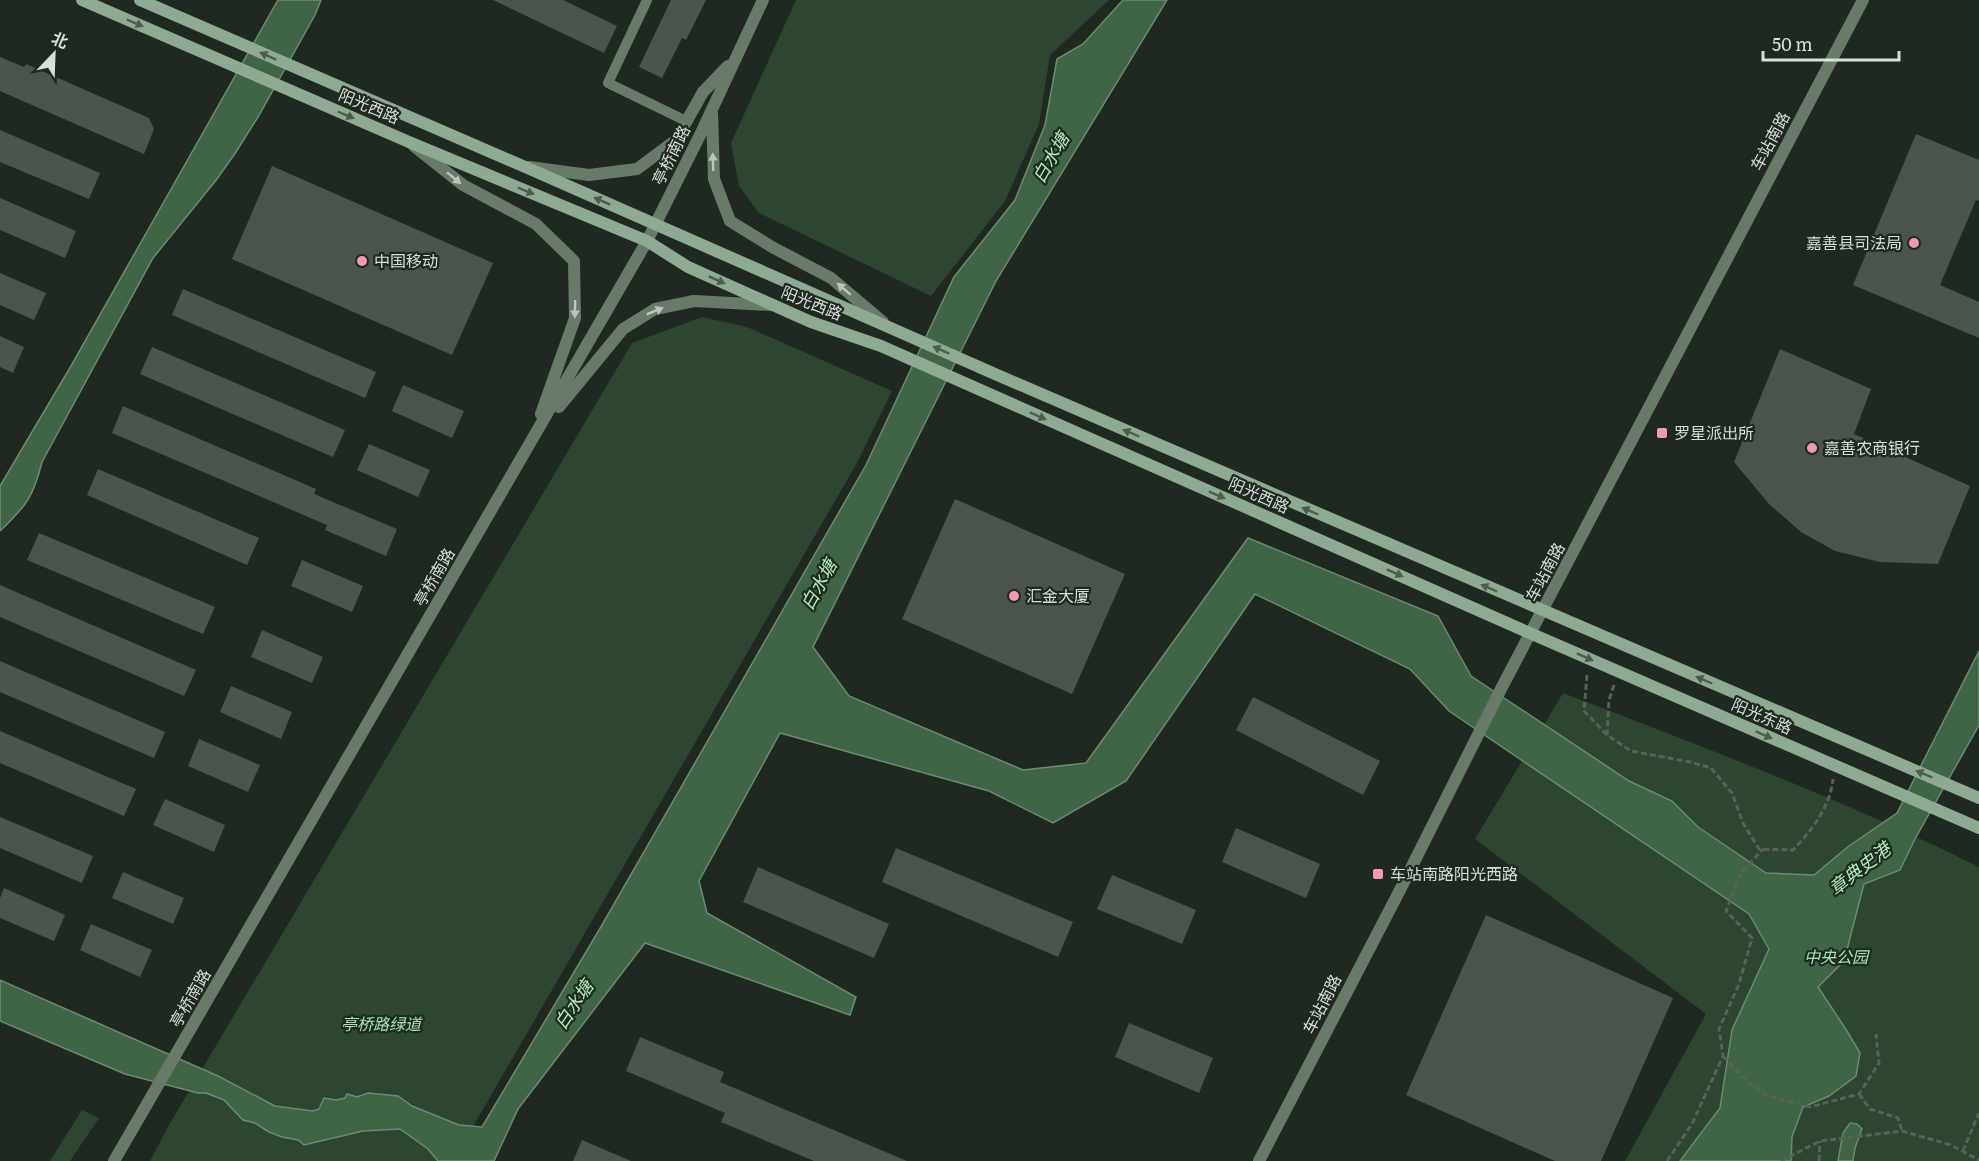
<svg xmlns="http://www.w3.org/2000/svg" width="1979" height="1161" font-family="Literata,'Noto Sans SC',serif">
  <rect width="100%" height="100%" fill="#202921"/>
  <!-- green -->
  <path fill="#2d4531" d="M 796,0 L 1109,0 L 1050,55 L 1039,124 L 1005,201 L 931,296 L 759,213 L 739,186 L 731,143 Z
    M 702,317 L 747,327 L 892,391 L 857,463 L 453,1161 L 150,1161 L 169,1125 L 632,343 Z
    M 1563,693 C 1704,747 1844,800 1979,867 L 1979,1161 L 1625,1161 L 1706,1014 L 1475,839 Z
    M 82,1110 L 99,1118 L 70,1161 L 50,1161 Z"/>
  <!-- water -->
  <path fill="#406546" stroke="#6e8a72" stroke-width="1.5" d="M 278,0 L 321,0 L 315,15 L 258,117 L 236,152 L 217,179 L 153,258 L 42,462 C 33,498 26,506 0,531 L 0,486 L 71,366 Z
    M 1123,0 L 1167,0 L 996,281 L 813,647 L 849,696 L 1023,770 L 1086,763 L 1248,538 L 1438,616 L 1471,676 L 1629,781 L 1672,801 L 1698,827 L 1766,873 L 1814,875 L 1849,846 L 1897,813 L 1979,651 L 1979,725 L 1915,839 L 1900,870 L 1864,884 L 1844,961 L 1818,987 L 1847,1031 L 1860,1053 L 1856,1076 L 1829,1096 L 1803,1107 L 1792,1137 L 1791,1161 L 1680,1161 L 1720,1108 L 1732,1030 L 1769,949 L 1749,914 L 1449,711 L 1410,669 L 1255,594 L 1126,781 L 1053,823 L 989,791 L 780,733 L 699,881 L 707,913 L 856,997 L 850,1015 L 645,943 L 518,1109 L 494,1161 L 438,1161 L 428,1149 L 400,1129 L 363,1131 L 304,1145 L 298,1140 L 282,1137 L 269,1132 L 255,1123 L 243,1120 L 224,1100 L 206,1093 L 198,1093 L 125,1074 L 0,1021 L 0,980 L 218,1076 L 275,1106 L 313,1111 L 319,1109 L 324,1098 L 336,1100 L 345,1098 L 347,1094 L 357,1097 L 368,1093 L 398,1096 L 412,1106 L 459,1125 L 482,1127 L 602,925 L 866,465 L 954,277 L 1015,200 L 1045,125 L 1057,59 L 1083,44 Z
    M 1850,1123 L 1857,1124 L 1862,1129 L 1855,1148 L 1853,1161 L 1838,1161 L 1843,1133 Z"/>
  <!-- building -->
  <path fill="#4b554c" d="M 493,0 L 563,0 L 617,26 L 604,53 Z
    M 671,0 L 706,0 L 686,40 L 682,38 L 662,78 L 639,67 Z
    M 0,57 L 24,67 L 26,64 L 149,118 L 154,129 L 144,154 L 0,91 Z
    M 0,130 L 100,173 L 89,199 L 0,162 Z
    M 1916,134 L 1979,160 L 1979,201 L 1976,200 L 1940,285 L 1979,302 L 1979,338 L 1853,285 Z
    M 272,166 L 493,263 L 452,355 L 232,259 Z
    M 0,198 L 76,231 L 65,258 L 0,230 Z
    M 0,273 L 46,293 L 34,320 L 0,305 Z
    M 183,289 L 376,372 L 365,398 L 172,315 Z
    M 0,336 L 24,347 L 13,373 L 0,367 Z
    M 152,347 L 345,430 L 333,457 L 140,374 Z
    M 1780,349 L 1871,389 L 1854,434 L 1970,486 L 1938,564 L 1880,562 L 1835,551 L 1801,532 L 1769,504 L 1734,462 Z
    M 403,385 L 464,411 L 452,438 L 392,411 Z
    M 123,406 L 316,489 L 314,494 L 397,529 L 386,556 L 325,530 L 327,525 L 112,433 Z
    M 369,444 L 430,470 L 418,497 L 357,470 Z
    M 98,469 L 259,538 L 247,565 L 87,495 Z
    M 955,499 L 1125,574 L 1072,694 L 902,619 Z
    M 39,533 L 215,607 L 203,634 L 27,560 Z
    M 302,560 L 363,586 L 352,612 L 291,586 Z
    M 0,585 L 196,670 L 184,696 L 0,617 Z
    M 262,630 L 323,657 L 312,683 L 251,657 Z
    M 0,661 L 165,732 L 154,758 L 0,692 Z
    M 231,686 L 292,712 L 281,739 L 220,712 Z
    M 1253,697 L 1380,761 L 1363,795 L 1236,730 Z
    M 0,731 L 136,789 L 124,816 L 0,763 Z
    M 199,739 L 260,765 L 248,792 L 188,766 Z
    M 165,799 L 225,825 L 214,852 L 153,825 Z
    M 0,817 L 93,856 L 82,883 L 0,848 Z
    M 1236,828 L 1320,864 L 1306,898 L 1222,862 Z
    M 896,848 L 1073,922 L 1058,957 L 882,882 Z
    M 758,867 L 889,924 L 874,958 L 743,902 Z
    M 123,872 L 184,898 L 173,924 L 112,898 Z
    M 1112,875 L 1196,910 L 1182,944 L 1097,909 Z
    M 4,888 L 65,915 L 54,941 L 0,918 L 0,898 Z
    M 1486,915 L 1673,998 L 1601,1161 L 1555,1161 L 1406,1095 Z
    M 91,924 L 152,950 L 140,977 L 80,950 Z
    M 1129,1023 L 1213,1058 L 1199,1093 L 1115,1057 Z
    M 640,1037 L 724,1072 L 720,1082 L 907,1161 L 814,1161 L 721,1122 L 725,1113 L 626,1071 Z
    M 582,1140 L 631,1161 L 573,1161 Z"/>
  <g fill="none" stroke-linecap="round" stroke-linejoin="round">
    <!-- path -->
    <path stroke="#59615a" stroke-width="3" stroke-dasharray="6 3" stroke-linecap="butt" d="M 1587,675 L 1584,711 L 1607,735
      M 1614,685 L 1609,700 L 1607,735 L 1631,751 L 1690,762 L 1711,768 L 1732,793 L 1743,823 L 1759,849 L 1793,850 C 1812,830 1830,807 1833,779
      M 1723,1056 L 1742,1077 L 1766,1095 L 1810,1107 L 1859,1094 L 1879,1063 L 1876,1034
      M 1859,1094 L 1870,1109 L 1898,1118 L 1902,1131
      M 1963,1151 L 1979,1113
      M 1667,1161 L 1692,1124 L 1723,1056 L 1719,1029 L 1739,984 L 1752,938 L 1726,911 L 1741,873 L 1763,849
      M 1781,1161 L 1820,1141 L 1902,1131 L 1951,1145 L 1979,1160
      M 1819,1161 L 1820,1141"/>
    <!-- service -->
    <path stroke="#697a6b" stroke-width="10" d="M 647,0 L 608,83 L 686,121"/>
    <!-- tertiary -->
    <path stroke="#697a6b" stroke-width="12" d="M 712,113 L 714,179 L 730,221 L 772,247 L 831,278 L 883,322
      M 414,146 L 463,185 L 536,224 L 574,261 L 575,318 L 541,414
      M 529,167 L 589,175 L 637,169 L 676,140 L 703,92 L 728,66
      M 559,407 L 623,329 L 655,309 L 694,301 L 771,305
      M 114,1161 L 647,241 L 701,133 L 763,0
      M 1259,1161 L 1400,890 L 1502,687 L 1863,0"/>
    <!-- secondary -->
    <path stroke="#8faa92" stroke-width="12" d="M 82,0 L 409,142 L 647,241 L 688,267 L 811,322 L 881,346 L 1532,634 L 1979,828
      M 140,0 L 539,173 L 995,374 L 1979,798"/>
  </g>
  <!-- one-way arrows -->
  <defs><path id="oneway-solid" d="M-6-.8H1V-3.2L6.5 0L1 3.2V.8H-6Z" transform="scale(1.5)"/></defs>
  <g fill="#4c5d4e">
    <use href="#oneway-solid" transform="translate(135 23) rotate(23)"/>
    <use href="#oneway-solid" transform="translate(268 56) rotate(-156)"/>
    <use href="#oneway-solid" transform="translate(346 115) rotate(23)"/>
    <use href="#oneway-solid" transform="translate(526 191) rotate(23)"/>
    <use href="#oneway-solid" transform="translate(602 201) rotate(-156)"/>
    <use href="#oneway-solid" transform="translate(717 280) rotate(24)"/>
    <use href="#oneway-solid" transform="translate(941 350) rotate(-156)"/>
    <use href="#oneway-solid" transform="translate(1038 416) rotate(24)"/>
    <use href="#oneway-solid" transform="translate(1131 433) rotate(-157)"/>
    <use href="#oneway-solid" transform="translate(1217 495) rotate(24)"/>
    <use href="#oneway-solid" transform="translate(1310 511) rotate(-157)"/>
    <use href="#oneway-solid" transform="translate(1395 573) rotate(24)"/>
    <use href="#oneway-solid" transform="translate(1489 588) rotate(-157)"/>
    <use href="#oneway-solid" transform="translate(1585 657) rotate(24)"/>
    <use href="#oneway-solid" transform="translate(1704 680) rotate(-157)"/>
    <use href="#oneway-solid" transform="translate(1764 735) rotate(24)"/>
    <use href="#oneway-solid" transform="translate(1924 774) rotate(-157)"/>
  </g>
  <g fill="#bdc6be">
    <use href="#oneway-solid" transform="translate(713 162) rotate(-92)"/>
    <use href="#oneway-solid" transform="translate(454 178) rotate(39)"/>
    <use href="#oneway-solid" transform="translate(844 289) rotate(-139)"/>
    <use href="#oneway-solid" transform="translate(575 309) rotate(91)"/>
    <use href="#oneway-solid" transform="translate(655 311) rotate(-22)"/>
  </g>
  <!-- markers -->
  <g fill="#f09ab7" stroke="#202921" stroke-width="2">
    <circle cx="1914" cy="243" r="6"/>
    <circle cx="362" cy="261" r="6"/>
    <rect x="1656" y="427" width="12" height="12" rx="3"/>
    <circle cx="1812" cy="448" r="6"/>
    <circle cx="1014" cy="596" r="6"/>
    <rect x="1372" y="868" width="12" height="12" rx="3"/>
  </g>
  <g text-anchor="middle" stroke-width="4.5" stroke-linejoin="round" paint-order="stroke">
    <!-- street labels -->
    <g font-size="16" fill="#d9dfda" stroke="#202921">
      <text transform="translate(369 106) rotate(23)" y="6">阳光西路</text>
      <text transform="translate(1770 141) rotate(-62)" y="6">车站南路</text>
      <text transform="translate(671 155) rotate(-64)" y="6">亭桥南路</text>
      <text transform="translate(812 303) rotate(22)" y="6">阳光西路</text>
      <text transform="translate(1259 495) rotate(24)" y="6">阳光西路</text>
      <text transform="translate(1545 572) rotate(-62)" y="6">车站南路</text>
      <text transform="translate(434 577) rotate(-60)" y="6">亭桥南路</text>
      <text transform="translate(1762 716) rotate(24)" y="6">阳光东路</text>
      <text transform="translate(190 998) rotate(-60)" y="6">亭桥南路</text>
      <text transform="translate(1322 1004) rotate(-63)" y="6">车站南路</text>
    </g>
    <!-- poi labels -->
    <g font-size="16" fill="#d9dfda" stroke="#202921" text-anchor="start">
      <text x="1902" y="249" text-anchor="end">嘉善县司法局</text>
      <text x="374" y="267">中国移动</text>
      <text x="1674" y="439">罗星派出所</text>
      <text x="1824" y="454">嘉善农商银行</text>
      <text x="1026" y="602">汇金大厦</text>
      <text x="1390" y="880">车站南路阳光西路</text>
    </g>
    <!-- park labels -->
    <g font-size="16" font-style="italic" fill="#a7e5b0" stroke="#202921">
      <text x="1836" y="963">中央公园</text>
      <text x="381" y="1030">亭桥路绿道</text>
    </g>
    <!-- water labels -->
    <g font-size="18" font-style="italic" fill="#b0eeb8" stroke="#202921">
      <text transform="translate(1051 158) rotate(-60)" y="6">白水塘</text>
      <text transform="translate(819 585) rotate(-61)" y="6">白水塘</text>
      <text transform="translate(1860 869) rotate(-38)" y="6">章典史港</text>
      <text transform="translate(574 1005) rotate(-56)" y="6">白水塘</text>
    </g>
  </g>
  <!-- north arrow -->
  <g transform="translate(54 54) rotate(23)" stroke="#202921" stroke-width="4.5" paint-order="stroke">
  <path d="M0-4.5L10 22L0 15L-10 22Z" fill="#d9dfda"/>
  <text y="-9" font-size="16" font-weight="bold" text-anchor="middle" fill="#d9dfda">北</text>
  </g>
  <!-- scale -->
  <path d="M1763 51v9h136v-9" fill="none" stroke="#d9dfda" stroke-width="3"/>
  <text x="1772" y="51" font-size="18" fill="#d9dfda" stroke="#202921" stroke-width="4.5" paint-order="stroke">50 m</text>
</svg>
